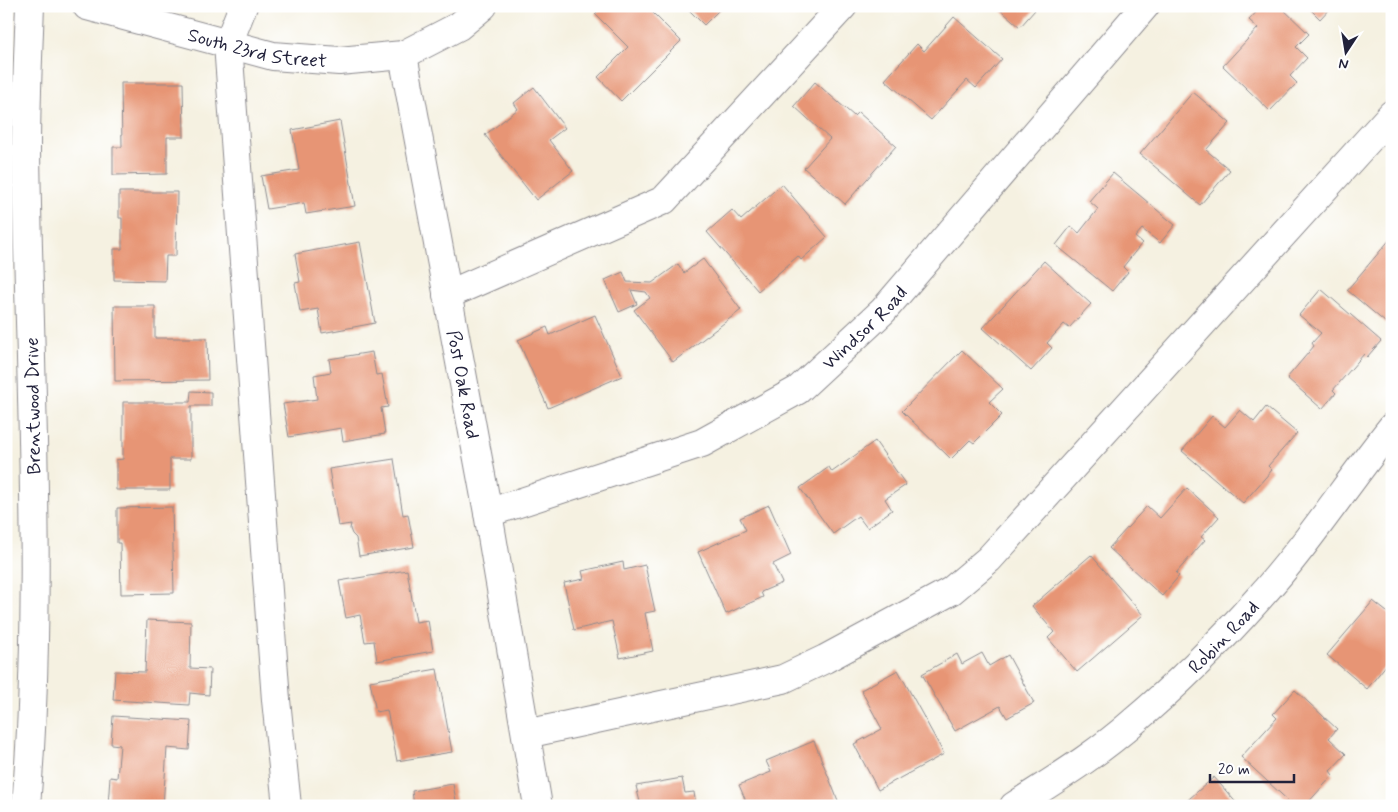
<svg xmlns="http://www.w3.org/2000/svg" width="1398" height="812" font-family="Mynerve,sans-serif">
  <rect width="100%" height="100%" fill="#fff"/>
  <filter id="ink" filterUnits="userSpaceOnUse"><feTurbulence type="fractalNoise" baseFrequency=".02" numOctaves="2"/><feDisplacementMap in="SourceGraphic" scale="10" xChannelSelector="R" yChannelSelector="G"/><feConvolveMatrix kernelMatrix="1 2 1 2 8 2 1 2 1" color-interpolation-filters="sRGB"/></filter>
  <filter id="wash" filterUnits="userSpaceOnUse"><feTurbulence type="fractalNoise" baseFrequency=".0096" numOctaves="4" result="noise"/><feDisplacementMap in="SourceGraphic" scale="20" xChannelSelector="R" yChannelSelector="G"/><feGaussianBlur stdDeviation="1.12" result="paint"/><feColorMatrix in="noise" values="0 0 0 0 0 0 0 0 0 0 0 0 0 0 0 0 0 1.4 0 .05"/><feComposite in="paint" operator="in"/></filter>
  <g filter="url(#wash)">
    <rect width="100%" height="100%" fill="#f5f1e1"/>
    <g id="blocks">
      <!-- building -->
      <path fill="#e79574" d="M 603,6 L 646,6 L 681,41 L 621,101 L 598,77 L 628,47 L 595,14 Z
        M 685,6 L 723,6 L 704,25 Z
        M 996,6 L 1030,6 L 1035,10 L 1020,27 Z
        M 1262,6 L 1280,6 L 1309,34 L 1296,47 L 1307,58 L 1290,76 L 1297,83 L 1270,111 L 1223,66 L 1258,28 L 1249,20 Z
        M 1307,6 L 1332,6 L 1320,19 Z
        M 954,17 L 1002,59 L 976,88 L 967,80 L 931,120 L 885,80 L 917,44 L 924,51 Z
        M 815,82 L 854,116 L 858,112 L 896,146 L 845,204 L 804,168 L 830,139 L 794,106 Z
        M 121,83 L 183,83 L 184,137 L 167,137 L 167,174 L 113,175 L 113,147 L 122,147 Z
        M 534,87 L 565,128 L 549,140 L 573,171 L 536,200 L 485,135 L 518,109 L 514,103 Z
        M 1193,92 L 1230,123 L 1206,150 L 1230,170 L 1200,205 L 1140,154 Z
        M 340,121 L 355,206 L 306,214 L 304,203 L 267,209 L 261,176 L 299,170 L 292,130 Z
        M 1113,173 L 1175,225 L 1160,243 L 1142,229 L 1135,237 L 1142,243 L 1123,267 L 1128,272 L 1112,291 L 1056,245 L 1071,226 L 1079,233 L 1098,209 L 1089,201 Z
        M 782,184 L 827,237 L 801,260 L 798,256 L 758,291 L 707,232 L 732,210 L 741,220 Z
        M 119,192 L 177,192 L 176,256 L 166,256 L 165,281 L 114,280 L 114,249 L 122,249 L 122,218 L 119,218 Z
        M 1392,237 L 1392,328 L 1347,290 Z
        M 360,242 L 375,323 L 322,333 L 318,309 L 300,312 L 295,283 L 300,282 L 295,254 Z
        M 703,259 L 741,310 L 673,362 L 634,310 L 650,298 L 646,292 L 631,290 L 637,304 L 619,312 L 605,280 L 623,272 L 627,282 L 652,283 L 678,264 L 684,273 Z
        M 1044,261 L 1091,304 L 1069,328 L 1064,324 L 1047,343 L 1052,348 L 1031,371 L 983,328 Z
        M 1321,289 L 1381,341 L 1367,357 L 1364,354 L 1333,390 L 1336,393 L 1322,409 L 1287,378 L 1314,346 L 1312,343 L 1321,333 L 1299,315 Z
        M 114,306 L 155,306 L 155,338 L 207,338 L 208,380 L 115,381 Z
        M 595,315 L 622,376 L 548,408 L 518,340 L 547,327 L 550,335 Z
        M 962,350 L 1003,389 L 989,402 L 1002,415 L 974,443 L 970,440 L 951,459 L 902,411 Z
        M 372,352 L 376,375 L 382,374 L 388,407 L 381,408 L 385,434 L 343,441 L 341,428 L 289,437 L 283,404 L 317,399 L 314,375 L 331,372 L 329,359 Z
        M 191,391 L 211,392 L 211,406 L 191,406 L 191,459 L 170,459 L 170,490 L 116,490 L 116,460 L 123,459 L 123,402 L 190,402 Z
        M 1266,407 L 1297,433 L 1268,466 L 1272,470 L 1243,503 L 1182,451 L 1212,416 L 1225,427 L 1240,410 L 1254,422 Z
        M 875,441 L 906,485 L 885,499 L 892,510 L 867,528 L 858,516 L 833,534 L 800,488 L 829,467 L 832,472 Z
        M 394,459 L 403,515 L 408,514 L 414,547 L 359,556 L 356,538 L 352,534 L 350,529 L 351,524 L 338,526 L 329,469 Z
        M 1187,488 L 1219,517 L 1201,537 L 1205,540 L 1176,573 L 1179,576 L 1162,596 L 1109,548 L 1147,506 L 1160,518 Z
        M 769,505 L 791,555 L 773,564 L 782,583 L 761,592 L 763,597 L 726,614 L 698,552 L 746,530 L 740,518 Z
        M 172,507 L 174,593 L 121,594 L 120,543 L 117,543 L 117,508 Z
        M 1091,555 L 1143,615 L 1077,672 L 1048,638 L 1054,632 L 1032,606 Z
        M 623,562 L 624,570 L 645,565 L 655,611 L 645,613 L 653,651 L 620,658 L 612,621 L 574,630 L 564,583 L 584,579 L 582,571 Z
        M 407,570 L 416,622 L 428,620 L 433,651 L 377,661 L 374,641 L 365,642 L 360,615 L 346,618 L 339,581 Z
        M 1373,601 L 1392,616 L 1392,668 L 1387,664 L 1367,689 L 1327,655 Z
        M 147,620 L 191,622 L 190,668 L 210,669 L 209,695 L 190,693 L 189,705 L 113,700 L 115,671 L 145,672 Z
        M 982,653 L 989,666 L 1008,655 L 1034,703 L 1007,718 L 1000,706 L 955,731 L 922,674 L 957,654 L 962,664 Z
        M 437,669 L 452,752 L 397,761 L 387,710 L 376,712 L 370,681 Z
        M 898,670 L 944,754 L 878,790 L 854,744 L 882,729 L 861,690 Z
        M 1295,690 L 1337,729 L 1329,738 L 1346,754 L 1330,771 L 1333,775 L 1305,806 L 1294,806 L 1241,757 L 1277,718 L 1273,714 Z
        M 113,716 L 191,721 L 189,750 L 167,748 L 163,806 L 108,806 L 110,777 L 117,778 L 120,745 L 111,744 Z
        M 814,741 L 839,803 L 833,806 L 748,806 L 739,785 L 771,772 L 766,761 Z
        M 1214,777 L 1239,806 L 1181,806 Z
        M 682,778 L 685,793 L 694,792 L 696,806 L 625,806 L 640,802 L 636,786 Z
        M 453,784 L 457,806 L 414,806 L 412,791 Z"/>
    </g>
  </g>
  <g filter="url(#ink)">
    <use href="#blocks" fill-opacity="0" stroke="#8c8a8e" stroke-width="1"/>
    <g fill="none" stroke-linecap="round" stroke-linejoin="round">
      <!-- minor casing -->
      <g stroke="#8c8a8e" stroke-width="30">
        <g id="minor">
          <path id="s1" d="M 87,6 L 273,56 L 339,61 L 403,55 L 459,26 L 483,6"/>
          <path d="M 243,6 L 228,44 L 276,700 L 287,806"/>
          <path id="s2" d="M 403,55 L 488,513 L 538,806"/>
          <path d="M 447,295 L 664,200 L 843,6"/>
          <path id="s3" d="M 488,513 L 702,443 L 798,390 L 883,311 L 1145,6"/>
          <path d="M 526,734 L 783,679 L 825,659 L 951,591 L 989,559 L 1392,114"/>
          <path d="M 26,806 C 44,588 29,369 26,151 C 26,103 28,54 30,6"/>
          <path id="s4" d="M 1014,806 C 1054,780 1096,755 1132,723 C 1177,685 1220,642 1259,598 C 1308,544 1347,483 1392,427"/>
        </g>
      </g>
      <!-- minor -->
      <use href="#minor" stroke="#fff" stroke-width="28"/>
    </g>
  </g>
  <g text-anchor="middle" stroke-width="4" stroke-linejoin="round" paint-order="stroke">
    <!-- street labels -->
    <g font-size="19" fill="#22223b" stroke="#fff">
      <text dy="7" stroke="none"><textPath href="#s1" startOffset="176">South 23rd Street</textPath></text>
      <text dy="7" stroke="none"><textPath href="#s3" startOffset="426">Windsor Road</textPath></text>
      <text dy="7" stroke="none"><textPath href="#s2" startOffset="335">Post Oak Road</textPath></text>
      <text transform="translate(32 406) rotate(-91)" y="7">Brentwood Drive</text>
      <text dy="7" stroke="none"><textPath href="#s4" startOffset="270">Robin Road</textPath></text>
    </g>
  </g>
  <!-- margin -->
  <rect width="1398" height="812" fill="none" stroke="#fff" stroke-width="25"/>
  <!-- north arrow -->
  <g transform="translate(1346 52) rotate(192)" stroke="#ffffff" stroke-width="4" paint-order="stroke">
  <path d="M0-4L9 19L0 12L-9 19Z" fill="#22223b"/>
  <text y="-8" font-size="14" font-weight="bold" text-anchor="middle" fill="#22223b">N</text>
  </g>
  <!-- scale -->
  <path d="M1210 774v8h84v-8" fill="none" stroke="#22223b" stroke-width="2.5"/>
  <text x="1218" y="774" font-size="15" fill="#22223b" stroke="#ffffff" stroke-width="4" paint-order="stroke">20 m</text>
</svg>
